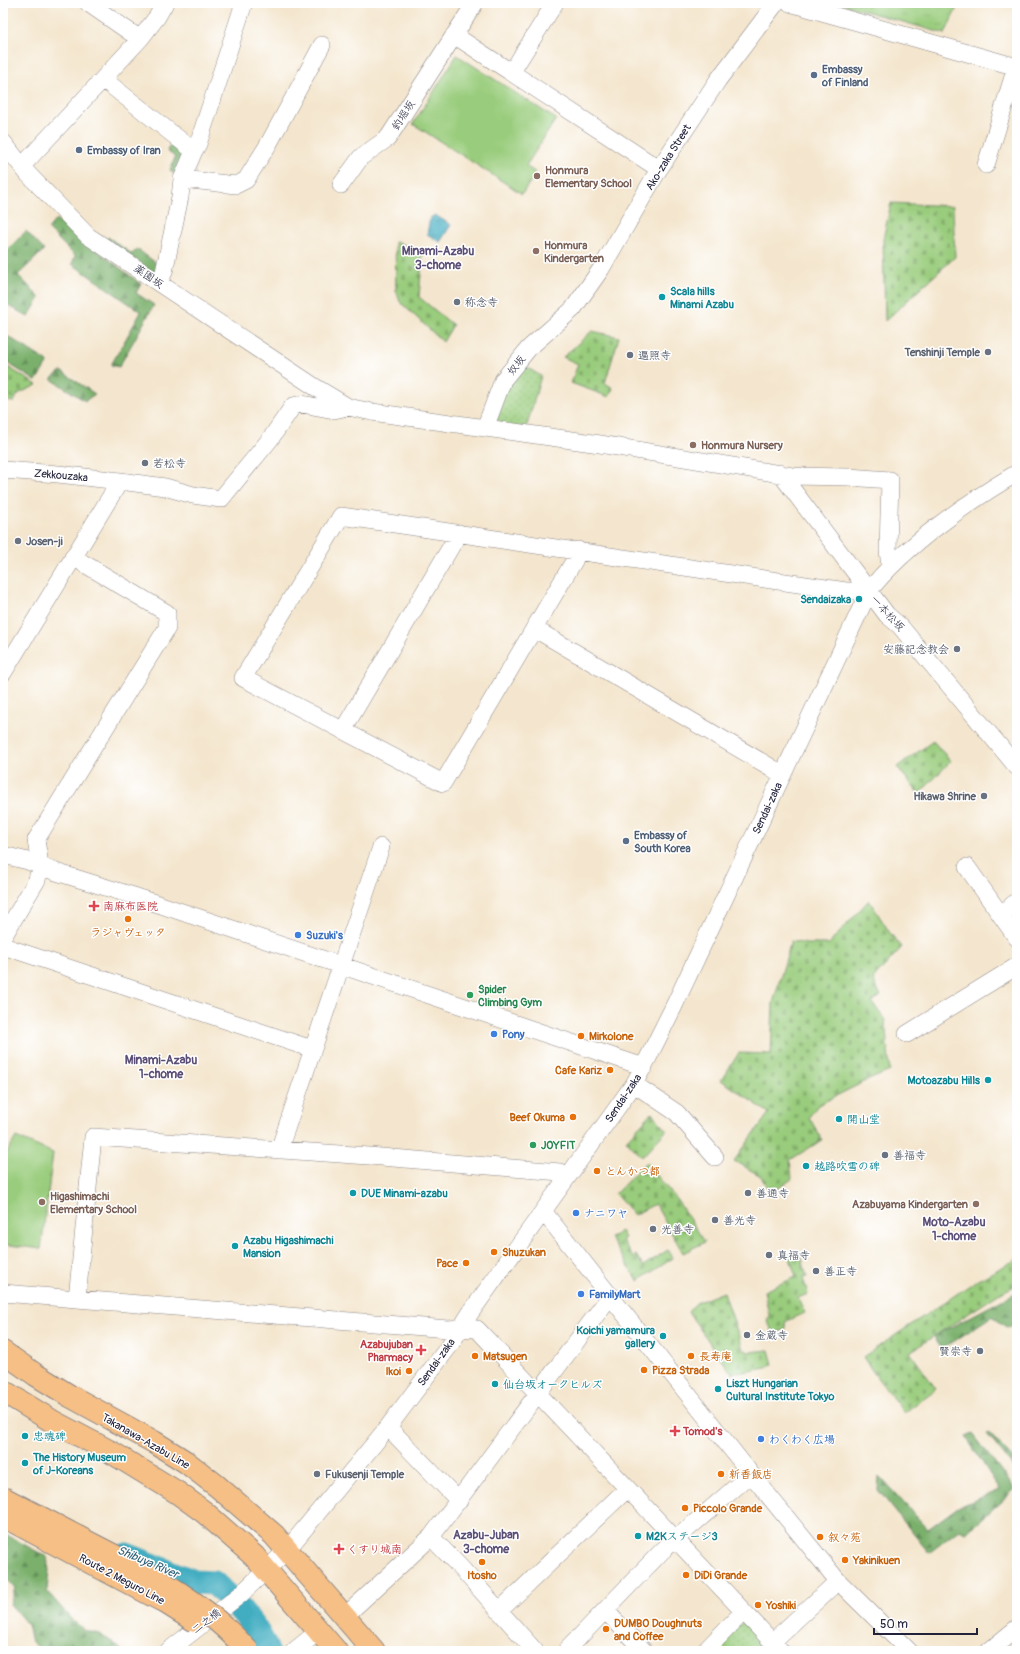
<svg xmlns="http://www.w3.org/2000/svg" width="1020" height="1654" font-family="Pangolin,'Klee One',sans-serif">
  <defs>
    <pattern id="grass-tufts" width="24" height="20" patternUnits="userSpaceOnUse"><rect width="24" height="20" fill="#99cc7c"/><path d="M3 7l-1-3M5 7V3M7 7l1-3M15 17l-1-3M17 17v-4M19 17l1-3" fill="none" stroke="#84af6c"/></pattern>
    <pattern id="forest-firs" width="22" height="20" patternUnits="userSpaceOnUse"><rect width="22" height="20" fill="#7ab06c"/><path d="M5 1l3.5 6h-7zM16 11l3.5 6h-7z" fill="#648f5a"/></pattern>
    <pattern id="cemetery-stones" width="16" height="16" patternUnits="userSpaceOnUse"><rect width="16" height="16" fill="#99cc7c"/><path d="M2 7V4a2 2 0 0 1 4 0v3zM10 15v-3a2 2 0 0 1 4 0v3z" fill="#84af6c"/></pattern>
    <pattern id="park-dots" width="8" height="8" patternUnits="userSpaceOnUse"><rect width="8" height="8" fill="#99cc7c"/><path d="M2 2h.1M6 6h.1" fill="none" stroke="#84af6c" stroke-width="1.8" stroke-linecap="round"/></pattern>
    <pattern id="water-ripples" width="26" height="14" patternUnits="userSpaceOnUse"><rect width="26" height="14" fill="#42adc1"/><path d="M2 4q2-2 4 0t4 0M15 11q2-2 4 0t4 0" fill="none" stroke="#378c9e"/></pattern>
  </defs>
  <rect width="100%" height="100%" fill="#fff"/>
  <filter id="ink" filterUnits="userSpaceOnUse"><feTurbulence type="fractalNoise" baseFrequency=".025" numOctaves="2"/><feDisplacementMap in="SourceGraphic" scale="8" xChannelSelector="R" yChannelSelector="G"/><feConvolveMatrix kernelMatrix="1 2 1 2 8 2 1 2 1" color-interpolation-filters="sRGB"/></filter>
  <filter id="wash" filterUnits="userSpaceOnUse"><feTurbulence type="fractalNoise" baseFrequency=".012" numOctaves="4" result="noise"/><feDisplacementMap in="SourceGraphic" scale="16" xChannelSelector="R" yChannelSelector="G"/><feGaussianBlur stdDeviation="0.9" result="paint"/><feColorMatrix in="noise" values="0 0 0 0 0 0 0 0 0 0 0 0 0 0 0 0 0 1.4 0 .05"/><feComposite in="paint" operator="in"/></filter>
  <g filter="url(#wash)">
    <rect width="100%" height="100%" fill="#f4e6ce"/>
    <!-- grass -->
    <path fill="url(#grass-tufts)" stroke="#5e775c" d="M 837,3 L 959,3 L 945,34 Z"/>
    <!-- forest -->
    <path fill="url(#forest-firs)" stroke="#4e6954" d="M 169,146 L 184,149 L 174,174 L 170,171 L 175,157 L 167,151 Z
      M 56,219 L 141,284 L 136,293 L 154,305 L 119,367 L 111,365 L 141,312 L 72,264 L 75,256 L 48,229 Z
      M 26,231 L 44,250 L 18,275 L 40,298 L 28,317 L 3,302 L 3,254 Z
      M 108,237 L 132,254 L 137,249 L 159,265 L 155,274 L 107,240 Z
      M 3,333 L 48,362 L 36,381 L 3,360 Z
      M 61,371 L 95,394 L 85,401 L 51,379 Z
      M 1017,1292 L 1017,1328 L 1006,1327 L 992,1316 L 941,1350 L 934,1336 Z
      M 989,1433 L 1017,1463 L 1017,1472 L 987,1434 Z
      M 973,1434 L 1015,1489 L 966,1533 L 960,1529 L 929,1553 L 878,1490 L 879,1476 L 928,1529 L 958,1507 L 1000,1490 L 966,1437 Z
      M 3,1533 L 47,1557 L 49,1570 L 47,1591 L 71,1619 L 84,1630 L 99,1634 L 114,1643 L 123,1651 L 43,1651 L 32,1642 L 28,1625 L 10,1604 L 15,1588 L 3,1574 Z"/>
    <!-- cemetery -->
    <path fill="url(#cemetery-stones)" stroke="#5e775c" d="M 891,203 L 953,206 L 955,257 L 885,321 L 883,239 Z
      M 395,242 L 423,251 L 419,297 L 453,325 L 443,342 L 400,302 L 396,290 Z
      M 592,331 L 619,337 L 605,383 L 613,388 L 609,397 L 571,383 L 578,364 L 563,357 Z
      M 3,364 L 37,385 L 18,394 L 14,402 L 3,401 Z
      M 933,741 L 951,761 L 919,794 L 897,767 Z
      M 869,900 L 890,933 L 902,947 L 873,979 L 881,996 L 872,1002 L 885,1020 L 890,1071 L 864,1082 L 818,1105 L 809,1117 L 822,1140 L 790,1160 L 792,1179 L 770,1194 L 761,1176 L 734,1161 L 769,1113 L 721,1080 L 739,1053 L 771,1054 L 773,1003 L 791,941 L 807,944 L 829,944 Z
      M 652,1113 L 667,1130 L 642,1157 L 626,1140 Z
      M 646,1162 L 676,1199 L 705,1242 L 683,1253 L 655,1204 L 634,1215 L 615,1194 Z
      M 621,1231 L 625,1238 L 622,1240 L 633,1257 L 636,1255 L 643,1266 L 668,1250 L 673,1258 L 638,1281 L 610,1238 Z
      M 800,1251 L 807,1277 L 803,1278 L 808,1294 L 798,1298 L 805,1313 L 785,1322 L 786,1329 L 774,1334 L 767,1321 L 769,1315 L 764,1291 L 796,1277 L 789,1255 Z
      M 1017,1259 L 1017,1285 L 1000,1293 L 910,1352 L 936,1389 L 904,1413 L 876,1376 L 863,1357 L 976,1281 Z
      M 724,1292 L 743,1349 L 749,1352 L 769,1350 L 773,1364 L 767,1368 L 732,1374 L 688,1312 L 696,1303 Z"/>
    <!-- park -->
    <path fill="url(#park-dots)" stroke="#5e775c" d="M 523,365 L 541,376 L 526,429 L 491,423 L 505,386 Z
      M 746,1622 L 774,1651 L 713,1651 L 739,1625 Z"/>
    <!-- garden -->
    <path fill="#99cc7c" stroke="#5e775c" d="M 457,55 L 556,119 L 526,166 L 536,173 L 522,194 L 413,124 Z
      M 16,1137 L 53,1153 L 41,1249 L 3,1244 L 3,1166 L 5,1156 Z"/>
    <!-- water -->
    <path fill="url(#water-ripples)" stroke="#32687e" d="M 435,215 L 451,225 L 440,242 L 427,234 L 430,218 Z"/>
    <g fill="none" stroke-linecap="round" stroke-linejoin="round">
      <!-- river -->
      <path stroke="#42adc1" stroke-width="25" d="M 127,1555 L 195,1582 L 214,1583 C 235,1604 256,1623 267,1651"/>
    </g>
  </g>
  <g filter="url(#ink)">
    <g fill="none" stroke-linecap="round" stroke-linejoin="round">
      <!-- minor casing -->
      <g stroke="#8b8484" stroke-width="18">
        <path id="minor" d="M 88,3 L 140,39
          M 790,3 L 1017,67
          M 454,35 L 659,169
          M 511,73 L 555,3
          M 103,79 L 194,151
          M 3,142 L 28,174 L 88,236 L 315,387 L 348,407 L 372,412 L 600,444 L 792,476 L 848,477 L 890,480 L 888,550 L 890,567
          M 23,165 L 140,39 L 157,17 L 165,3
          M 986,165 L 1016,67
          M 182,179 L 236,185 L 246,180 L 268,145 L 322,45
          M 341,185 L 361,157 L 388,138 L 475,3
          M 159,283 L 164,272 L 180,197 L 182,179 L 194,151 L 198,144 L 244,3
          M 485,428 L 503,380 L 529,348 L 573,309 L 601,269 L 659,169 L 718,80 L 776,3
          M 3,470 L 58,474 L 120,481 L 165,487 L 193,495 L 221,499 L 271,438 L 293,406 L 302,404 L 334,410 L 348,407
          M 780,473 L 887,615 L 900,626 L 1017,767
          M 578,550 L 574,561 L 443,783 L 243,678 L 341,516 L 846,591 L 869,591
          M 535,629 L 772,768 L 782,775
          M 3,673 L 120,481
          M 343,730 L 459,533
          M 3,855 L 28,861 L 56,872 L 134,896 L 644,1067
          M 967,867 L 1017,938
          M 1001,915 L 1017,901
          M 3,937 L 37,880 L 40,865 L 36,840 L 167,628 L 167,613 L 73,557
          M 3,946 L 312,1049
          M 907,1034 L 1017,966
          M 634,1084 L 677,1113 L 715,1157
          M 279,1150 L 381,847
          M 543,1211 L 751,1474 L 838,1581 L 909,1651
          M 3,1293 L 448,1329 L 461,1328 L 477,1329 L 781,1651
          M 77,1299 L 93,1137 L 369,1156 L 560,1172 L 568,1175
          M 388,1427 L 459,1501
          M 431,1537 L 462,1569 L 535,1651
          M 605,1610 L 644,1651
          M 499,1611 L 627,1489
          M 345,1616 L 431,1537 L 605,1303 L 612,1296
          M 772,1642 L 838,1581
          M 168,1651 L 240,1595 L 287,1550 L 388,1427 L 450,1345 L 471,1312 L 634,1084 L 648,1058 L 674,1006 L 869,591 C 904,546 968,502 1017,473
          M 294,1651 L 319,1631
          M 566,1651 L 662,1551 L 751,1474
          M 705,1651 L 743,1612
          M 989,1651 L 1017,1628"/>
      </g>
      <!-- major casing -->
      <g stroke="#8b8484" stroke-width="24">
        <path id="major" d="M 3,1352 L 36,1375 L 70,1396 L 154,1442 L 186,1462 L 217,1486 L 274,1535 L 374,1651
          M 3,1391 L 52,1421 L 111,1452 L 178,1493 L 204,1512 L 254,1556 L 336,1651"/>
      </g>
      <!-- minor -->
      <use href="#minor" stroke="#fff" stroke-width="17"/>
      <!-- major -->
      <use href="#major" stroke="#f5bf86" stroke-width="22"/>
      <!-- highway-bridge casing -->
      <g stroke="#8b8484" stroke-width="24" stroke-linecap="butt">
        <path id="highway-bridge" d="M 3,1498 C 36,1515 68,1532 101,1549 C 154,1576 208,1605 248,1651
          M 3,1516 L 163,1601 L 195,1621"/>
      </g>
      <!-- highway-bridge -->
      <use href="#highway-bridge" stroke="#f5bf86" stroke-width="22"/>
    </g>
  </g>
  <!-- markers -->
  <g fill="#5c6f8a" stroke="#fff" stroke-width="1.5">
    <circle cx="814" cy="75" r="4"/>
    <circle cx="79" cy="150" r="4"/>
    <circle cx="626" cy="841" r="4"/>
  </g>
  <g fill="#8d6e63" stroke="#fff" stroke-width="1.5">
    <circle cx="537" cy="176" r="4"/>
    <circle cx="536" cy="251" r="4"/>
    <circle cx="693" cy="445" r="4"/>
    <circle cx="42" cy="1202" r="4"/>
    <circle cx="976" cy="1204" r="4"/>
  </g>
  <g fill="#0f9aa8" stroke="#fff" stroke-width="1.5">
    <circle cx="662" cy="297" r="4"/>
    <circle cx="859" cy="599" r="4"/>
    <circle cx="988" cy="1080" r="4"/>
    <circle cx="839" cy="1119" r="4"/>
    <circle cx="806" cy="1166" r="4"/>
    <circle cx="353" cy="1193" r="4"/>
    <circle cx="235" cy="1246" r="4"/>
    <circle cx="663" cy="1336" r="4"/>
    <circle cx="495" cy="1384" r="4"/>
    <circle cx="718" cy="1389" r="4"/>
    <circle cx="25" cy="1436" r="4"/>
    <circle cx="25" cy="1463" r="4"/>
    <circle cx="638" cy="1536" r="4"/>
  </g>
  <g fill="#6b7280" stroke="#fff" stroke-width="1.5">
    <circle cx="457" cy="302" r="4"/>
    <circle cx="988" cy="352" r="4"/>
    <circle cx="630" cy="355" r="4"/>
    <circle cx="145" cy="463" r="4"/>
    <circle cx="18" cy="541" r="4"/>
    <circle cx="957" cy="649" r="4"/>
    <circle cx="984" cy="796" r="4"/>
    <circle cx="885" cy="1155" r="4"/>
    <circle cx="748" cy="1193" r="4"/>
    <circle cx="715" cy="1220" r="4"/>
    <circle cx="653" cy="1229" r="4"/>
    <circle cx="769" cy="1255" r="4"/>
    <circle cx="816" cy="1271" r="4"/>
    <circle cx="747" cy="1335" r="4"/>
    <circle cx="980" cy="1351" r="4"/>
    <circle cx="317" cy="1474" r="4"/>
  </g>
  <g fill="#e0444e" stroke="#fff" stroke-width="1.5">
    <path d="M92 900h4v4h4v4h-4v4h-4v-4h-4v-4h4z"/>
    <path d="M419 1344h4v4h4v4h-4v4h-4v-4h-4v-4h4z"/>
    <path d="M673 1425h4v4h4v4h-4v4h-4v-4h-4v-4h4z"/>
    <path d="M337 1543h4v4h4v4h-4v4h-4v-4h-4v-4h4z"/>
  </g>
  <g fill="#e8710a" stroke="#fff" stroke-width="1.5">
    <circle cx="128" cy="919" r="4"/>
    <circle cx="581" cy="1036" r="4"/>
    <circle cx="610" cy="1070" r="4"/>
    <circle cx="573" cy="1117" r="4"/>
    <circle cx="597" cy="1171" r="4"/>
    <circle cx="494" cy="1252" r="4"/>
    <circle cx="466" cy="1263" r="4"/>
    <circle cx="475" cy="1356" r="4"/>
    <circle cx="691" cy="1356" r="4"/>
    <circle cx="644" cy="1370" r="4"/>
    <circle cx="409" cy="1371" r="4"/>
    <circle cx="721" cy="1474" r="4"/>
    <circle cx="685" cy="1508" r="4"/>
    <circle cx="820" cy="1537" r="4"/>
    <circle cx="845" cy="1560" r="4"/>
    <circle cx="482" cy="1562" r="4"/>
    <circle cx="686" cy="1575" r="4"/>
    <circle cx="758" cy="1605" r="4"/>
    <circle cx="606" cy="1629" r="4"/>
  </g>
  <g fill="#3f7fe0" stroke="#fff" stroke-width="1.5">
    <circle cx="298" cy="935" r="4"/>
    <circle cx="494" cy="1034" r="4"/>
    <circle cx="576" cy="1213" r="4"/>
    <circle cx="581" cy="1294" r="4"/>
    <circle cx="761" cy="1439" r="4"/>
  </g>
  <g fill="#2e9e5b" stroke="#fff" stroke-width="1.5">
    <circle cx="470" cy="995" r="4"/>
    <circle cx="533" cy="1145" r="4"/>
  </g>
  <g text-anchor="middle" stroke-width="3" stroke-linejoin="round" paint-order="stroke">
    <!-- service labels -->
    <g font-size="11" font-weight="bold" fill="#4e5e75" stroke="#fff" text-anchor="start">
      <text x="822" y="73">Embassy<tspan x="822" dy="13">of Finland</tspan></text>
      <text x="87" y="154">Embassy of Iran</text>
      <text x="634" y="839">Embassy of<tspan x="634" dy="13">South Korea</tspan></text>
    </g>
    <!-- street labels -->
    <g font-size="11" fill="#22223b" stroke="#fff">
      <text transform="translate(403 115) rotate(-57)" y="4">釣堀坂</text>
      <text transform="translate(668 157) rotate(-58)" y="4">Ako-zaka Street</text>
      <text transform="translate(149 276) rotate(34)" y="4">薬園坂</text>
      <text transform="translate(516 365) rotate(-51)" y="4">奴坂</text>
      <text transform="translate(61 475) rotate(5)" y="4">Zekkouzaka</text>
      <text transform="translate(888 613) rotate(48)" y="4">一本松坂</text>
      <text transform="translate(767 808) rotate(-65)" y="4">Sendai-zaka</text>
      <text transform="translate(623 1098) rotate(-56)" y="4">Sendai-zaka</text>
      <text transform="translate(436 1362) rotate(-54)" y="4">Sendai-zaka</text>
      <text transform="translate(146 1441) rotate(30)" y="4">Takanawa-Azabu Line</text>
      <text transform="translate(122 1579) rotate(28)" y="4">Route 2 Meguro Line</text>
      <text transform="translate(206 1621) rotate(-38)" y="4">二之橋</text>
    </g>
    <!-- education labels -->
    <g font-size="11" font-weight="bold" fill="#785e54" stroke="#fff" text-anchor="start">
      <text x="545" y="174">Honmura<tspan x="545" dy="13">Elementary School</tspan></text>
      <text x="544" y="249">Honmura<tspan x="544" dy="13">Kindergarten</tspan></text>
      <text x="701" y="449">Honmura Nursery</text>
      <text x="50" y="1200">Higashimachi<tspan x="50" dy="13">Elementary School</tspan></text>
      <text x="968" y="1208" text-anchor="end">Azabuyama Kindergarten</text>
    </g>
    <!-- culture labels -->
    <g font-size="11" font-weight="bold" fill="#0d838f" stroke="#fff" text-anchor="start">
      <text x="670" y="295">Scala hills<tspan x="670" dy="13">Minami Azabu</tspan></text>
      <text x="851" y="603" text-anchor="end">Sendaizaka</text>
      <text x="980" y="1084" text-anchor="end">Motoazabu Hills</text>
      <text x="847" y="1123">開山堂</text>
      <text x="814" y="1170">越路吹雪の碑</text>
      <text x="361" y="1197">DUE Minami-azabu</text>
      <text x="243" y="1244">Azabu Higashimachi<tspan x="243" dy="13">Mansion</tspan></text>
      <text x="655" y="1334" text-anchor="end">Koichi yamamura<tspan x="655" dy="13">gallery</tspan></text>
      <text x="726" y="1387">Liszt Hungarian<tspan x="726" dy="13">Cultural Institute Tokyo</tspan></text>
      <text x="503" y="1388">仙台坂オークヒルズ</text>
      <text x="33" y="1440">忠魂碑</text>
      <text x="33" y="1461">The History Museum<tspan x="33" dy="13">of J-Koreans</tspan></text>
      <text x="646" y="1540">M2Kステージ3</text>
    </g>
    <!-- worship labels -->
    <g font-size="11" font-weight="bold" fill="#5b616d" stroke="#fff" text-anchor="start">
      <text x="465" y="306">称念寺</text>
      <text x="980" y="356" text-anchor="end">Tenshinji Temple</text>
      <text x="638" y="359">遍照寺</text>
      <text x="153" y="467">若松寺</text>
      <text x="26" y="545">Josen-ji</text>
      <text x="949" y="653" text-anchor="end">安藤記念教会</text>
      <text x="976" y="800" text-anchor="end">Hikawa Shrine</text>
      <text x="893" y="1159">善福寺</text>
      <text x="756" y="1197">善通寺</text>
      <text x="723" y="1224">善光寺</text>
      <text x="661" y="1233">光善寺</text>
      <text x="777" y="1259">真福寺</text>
      <text x="824" y="1275">善正寺</text>
      <text x="755" y="1339">金蔵寺</text>
      <text x="972" y="1355" text-anchor="end">賢崇寺</text>
      <text x="325" y="1478">Fukusenji Temple</text>
    </g>
    <!-- health labels -->
    <g font-size="11" font-weight="bold" fill="#be3a42" stroke="#fff" text-anchor="start">
      <text x="103" y="910">南麻布医院</text>
      <text x="413" y="1348" text-anchor="end">Azabujuban<tspan x="413" dy="13">Pharmacy</tspan></text>
      <text x="683" y="1435">Tomod's</text>
      <text x="347" y="1553">くすり城南</text>
    </g>
    <!-- food labels -->
    <g font-size="11" font-weight="bold" fill="#c56008" stroke="#fff" text-anchor="start">
      <text x="128" y="936" text-anchor="middle">ラジャヴェッタ</text>
      <text x="589" y="1040">Mirkolone</text>
      <text x="602" y="1074" text-anchor="end">Cafe Kariz</text>
      <text x="565" y="1121" text-anchor="end">Beef Okuma</text>
      <text x="605" y="1175">とんかつ都</text>
      <text x="502" y="1256">Shuzukan</text>
      <text x="458" y="1267" text-anchor="end">Pace</text>
      <text x="483" y="1360">Matsugen</text>
      <text x="699" y="1360">長寿庵</text>
      <text x="652" y="1374">Pizza Strada</text>
      <text x="401" y="1375" text-anchor="end">Ikoi</text>
      <text x="729" y="1478">新香飯店</text>
      <text x="693" y="1512">Piccolo Grande</text>
      <text x="828" y="1541">叙々苑</text>
      <text x="853" y="1564">Yakinikuen</text>
      <text x="482" y="1579" text-anchor="middle">Itosho</text>
      <text x="694" y="1579">DiDi Grande</text>
      <text x="766" y="1609">Yoshiki</text>
      <text x="614" y="1627">DUMBO Doughnuts<tspan x="614" dy="13">and Coffee</tspan></text>
    </g>
    <!-- shop labels -->
    <g font-size="11" font-weight="bold" fill="#366cbe" stroke="#fff" text-anchor="start">
      <text x="306" y="939">Suzuki's</text>
      <text x="502" y="1038">Pony</text>
      <text x="584" y="1217">ナニワヤ</text>
      <text x="589" y="1298">FamilyMart</text>
      <text x="769" y="1443">わくわく広場</text>
    </g>
    <!-- leisure labels -->
    <g font-size="11" font-weight="bold" fill="#27864d" stroke="#fff" text-anchor="start">
      <text x="478" y="993">Spider<tspan x="478" dy="13">Climbing Gym</tspan></text>
      <text x="541" y="1149">JOYFIT</text>
    </g>
    <!-- neighbourhood labels -->
    <g font-size="12" font-weight="bold" fill="#5b4e76" stroke="#fff">
      <text x="438" y="255">Minami-Azabu<tspan x="438" dy="14">3-chome</tspan></text>
      <text x="161" y="1064">Minami-Azabu<tspan x="161" dy="14">1-chome</tspan></text>
      <text x="954" y="1226">Moto-Azabu<tspan x="954" dy="14">1-chome</tspan></text>
      <text x="486" y="1539">Azabu-Juban<tspan x="486" dy="14">3-chome</tspan></text>
    </g>
    <!-- water labels -->
    <g font-size="12" font-style="italic" fill="#306177" stroke="#fff">
      <text transform="translate(148 1562) rotate(23)" y="4">Shibuya River</text>
    </g>
  </g>
  <!-- margin -->
  <rect width="1020" height="1654" fill="none" stroke="#fff" stroke-width="16"/>
  <!-- scale -->
  <path d="M874 1628v6h103v-6" fill="none" stroke="#22223b" stroke-width="2"/>
  <text x="880" y="1628" font-size="12" fill="#22223b" stroke="#ffffff" stroke-width="3" paint-order="stroke">50 m</text>
</svg>
